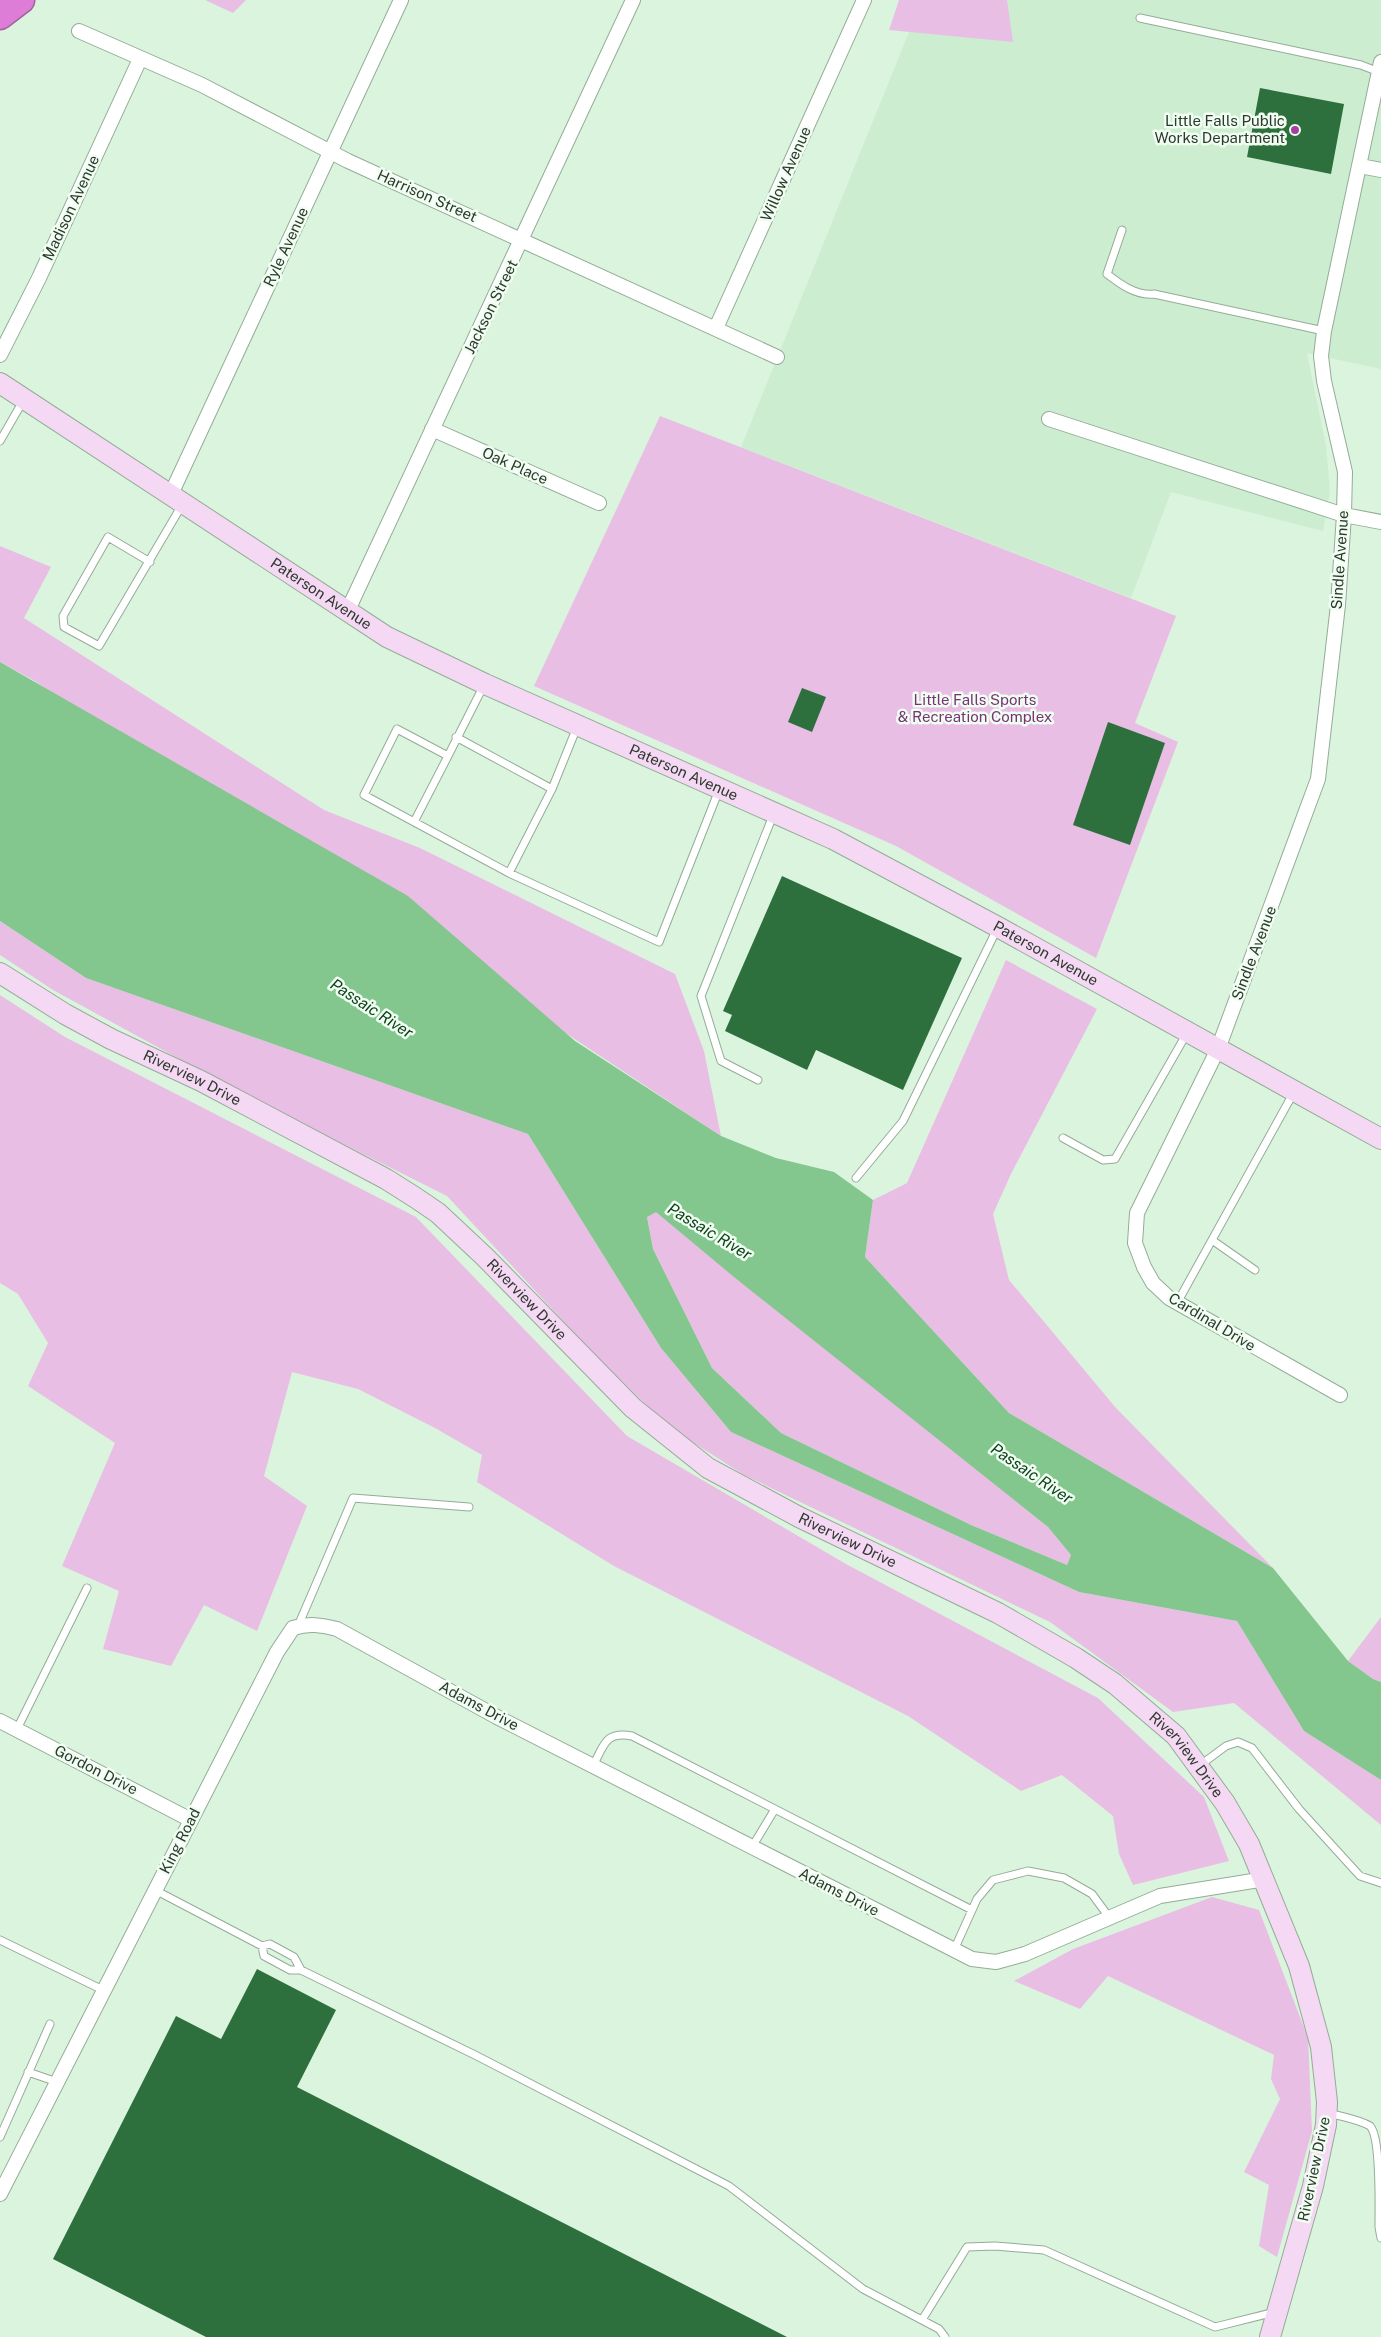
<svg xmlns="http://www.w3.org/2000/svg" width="1381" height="2337" font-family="'Public Sans',sans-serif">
  <rect width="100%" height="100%" fill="#dbf4de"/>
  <!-- built -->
  <path fill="#cdedd1" d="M 922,0 L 1381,0 L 1381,369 L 1307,353 L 1326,446 L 1330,491 L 1323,531 L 1171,492 L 1131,598 L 741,447 Z"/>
  <!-- green -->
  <path fill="#e9bee4" d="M 205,0 L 246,0 L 233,13 Z
    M 899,0 L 1007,0 L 1013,42 L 889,30 Z
    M 660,416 L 1176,616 L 1135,723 L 1178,742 L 1096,958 L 896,846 L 534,686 Z
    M 0,546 L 51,567 L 24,618 L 324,810 L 420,848 L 675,974 L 704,1051 L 721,1136 L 33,680 L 0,662 Z
    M 0,921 L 86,978 L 528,1134 L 661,1348 L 731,1432 L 1079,1592 L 1237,1621 L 1304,1731 L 1381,1780 L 1381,1825 L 1234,1703 L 1173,1712 L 1050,1622 L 744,1475 L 666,1425 L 580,1339 L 447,1196 L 251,1098 L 53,990 L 0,955 Z
    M 1006,960 L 1097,1009 L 1011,1174 L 993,1214 L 1009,1280 L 1116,1408 L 1273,1568 L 1009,1413 L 865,1257 L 873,1200 L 907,1183 Z
    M 0,995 L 65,1037 L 416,1217 L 627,1436 L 846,1564 L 1098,1698 L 1204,1797 L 1229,1861 L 1133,1885 L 1119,1854 L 1113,1816 L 1062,1775 L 1021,1791 L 908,1716 L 614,1566 L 477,1482 L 482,1455 L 435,1428 L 358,1389 L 292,1372 L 264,1476 L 307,1506 L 257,1631 L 204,1605 L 171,1666 L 103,1649 L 119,1591 L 62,1566 L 115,1443 L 28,1386 L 48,1343 L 18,1294 L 0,1283 Z
    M 656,1211 L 1048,1527 L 1071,1555 L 1067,1565 L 971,1525 L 781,1433 L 712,1368 L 653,1249 L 647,1216 Z
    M 1381,1617 L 1381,1682 L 1373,1679 L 1348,1661 Z
    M 1212,1897 L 1259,1910 L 1308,2038 L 1312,2131 L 1277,2257 L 1259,2246 L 1269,2185 L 1244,2172 L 1280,2099 L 1271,2079 L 1274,2055 L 1108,1976 L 1080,2009 L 1014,1981 L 1073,1949 Z"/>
  <!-- water -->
  <path fill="#83c68e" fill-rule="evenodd" d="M 0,662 L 408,896 L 575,1041 L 721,1136 L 776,1158 L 834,1172 L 873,1200 L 865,1257 L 1009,1413 L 1273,1568 L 1348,1661 L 1373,1679 L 1381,1682 L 1381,1780 L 1304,1731 L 1237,1621 L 1079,1592 L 731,1432 L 661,1348 L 528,1134 L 86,978 L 0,921 ZM 656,1212 L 734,1277 L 1048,1527 L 1071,1555 L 1067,1565 L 971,1525 L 781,1433 L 712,1368 L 653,1249 L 647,1217 Z"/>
  <!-- building -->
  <path fill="#2e703d" d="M 1260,88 L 1344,104 L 1331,174 L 1247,157 Z
    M 802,688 L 826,697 L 812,732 L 788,722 Z
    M 1108,722 L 1165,743 L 1130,845 L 1073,825 Z
    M 782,876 L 962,958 L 903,1090 L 816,1050 L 807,1070 L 725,1031 L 732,1015 L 723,1011 Z
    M 257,1969 L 336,2010 L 297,2087 L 787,2337 L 206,2337 L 53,2259 L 176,2016 L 221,2039 Z"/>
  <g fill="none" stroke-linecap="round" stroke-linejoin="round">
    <!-- lane casing -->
    <g stroke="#94ac97" stroke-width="9">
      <path id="lane" d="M 1140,18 L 1361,65 L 1379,72
        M 1122,230 L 1107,274 C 1120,284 1136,296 1154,294 L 1324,331
        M 0,441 L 23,401
        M 150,562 L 108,537 L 63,616 L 64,627 L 99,646 L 182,505
        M 484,685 L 448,756 L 397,729 L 364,795 L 509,873 L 659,942 L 719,790
        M 456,737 L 552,789 L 509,873
        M 552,789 L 577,727
        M 414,822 L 448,756
        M 758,1080 L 721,1061 L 701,996 L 774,813
        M 1063,1138 L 1103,1160 L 1115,1159 L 1187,1033
        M 856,1178 L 903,1121 L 997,929
        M 1212,1240 L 1255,1270
        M 1177,1303 L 1294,1092
        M 298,1626 L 353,1498 L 469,1507
        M 17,1729 L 87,1588
        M 593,1766 C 604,1745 605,1731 632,1736 L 972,1910
        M 1199,1766 L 1226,1746 L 1238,1742 L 1252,1748 L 1299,1809 L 1360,1876 L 1381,1883
        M 752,1847 L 775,1809
        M 155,1890 L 262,1946 L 270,1944 L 294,1957 L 301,1970 L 290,1970 L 264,1956 L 262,1946
        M 0,1940 L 105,1991
        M 954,1950 L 977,1899 L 993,1880 L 1028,1871 L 1064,1878 L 1092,1894 L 1109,1917
        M 301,1970 L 475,2055 L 729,2186 L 863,2289 L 939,2329 L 945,2337
        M 28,2072 L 57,2082
        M 1329,2113 C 1342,2117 1358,2119 1370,2126 C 1381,2137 1379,2206 1379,2227 L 1381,2238
        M 0,2137 L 50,2024
        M 922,2320 L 967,2247 L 995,2246 L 1044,2250 L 1215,2327 L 1275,2312"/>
    </g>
    <!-- street casing -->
    <g stroke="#94ac97" stroke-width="16">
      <path id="street" d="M 79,31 L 202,85 L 348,161 L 777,357
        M 1360,166 L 1381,170
        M 716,328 L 864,0
        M 0,355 L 39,278 L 140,59
        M 1049,419 L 1344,515 L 1381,522
        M 432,429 L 599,503
        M 171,494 L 401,0
        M 347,612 L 633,0
        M 1340,1395 L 1169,1298 L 1153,1283 L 1144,1267 L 1135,1243 L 1137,1213 L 1218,1049 L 1318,779 L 1338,605 L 1344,515 L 1345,472 L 1324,381 L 1321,356 L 1324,331 L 1381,62
        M 0,1721 L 191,1820
        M 0,2194 L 277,1652 L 293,1628 C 309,1623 321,1625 337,1629 L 497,1717 L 972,1959 L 996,1962 L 1025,1954 L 1160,1896 L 1265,1879"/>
    </g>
    <!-- secondary casing -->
    <g stroke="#94ac97" stroke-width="22">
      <g id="secondary">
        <path id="s1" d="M 0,383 L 387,637 L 485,684 L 833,839 L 998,927 L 1381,1139"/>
        <path id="s2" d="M 0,973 L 65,1014 L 111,1039 L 201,1081 L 386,1179 L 416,1198 L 438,1213 L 485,1257 L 633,1408 L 708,1468 L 799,1517 L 998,1613 L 1076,1658 L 1115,1684 L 1176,1736 L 1225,1803 L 1249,1844 L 1299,1966 L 1321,2047 L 1327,2102 L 1326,2125 L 1313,2186 L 1270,2337"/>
      </g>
    </g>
    <!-- highway casing -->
    <g stroke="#a0659c" stroke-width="29">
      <path id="highway" d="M 0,16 L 21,0"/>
    </g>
    <!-- lane -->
    <use href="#lane" stroke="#fff" stroke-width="7"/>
    <!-- street -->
    <use href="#street" stroke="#fff" stroke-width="14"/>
    <!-- secondary -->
    <use href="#secondary" stroke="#f5d8f3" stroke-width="20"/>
    <!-- highway -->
    <use href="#highway" stroke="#dd7dd7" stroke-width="26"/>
  </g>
  <!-- markers -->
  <circle fill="#a73fa2" stroke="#effef1" stroke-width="2" cx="1295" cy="130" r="5"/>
  <g text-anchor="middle" stroke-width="5" stroke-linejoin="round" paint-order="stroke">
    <!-- poi labels -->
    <g font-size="15" fill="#2e382f" stroke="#effef1" text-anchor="end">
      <text x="1285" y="126">Little Falls Public<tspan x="1285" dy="17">Works Department</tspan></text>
    </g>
    <!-- street labels -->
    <g font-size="15" fill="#2e382f" stroke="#effef1">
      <text transform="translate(786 174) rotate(-66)" y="5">Willow Avenue</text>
      <text transform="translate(427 196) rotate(24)" y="5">Harrison Street</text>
      <text transform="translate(71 208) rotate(-65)" y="5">Madison Avenue</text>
      <text transform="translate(286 247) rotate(-65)" y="5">Ryle Avenue</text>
      <text transform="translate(491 307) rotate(-64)" y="5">Jackson Street</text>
      <text transform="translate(515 466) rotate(24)" y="5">Oak Place</text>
      <text transform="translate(1340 560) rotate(-86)" y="5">Sindle Avenue</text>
      <text dy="5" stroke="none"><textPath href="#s1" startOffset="384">Paterson Avenue</textPath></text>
      <text dy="5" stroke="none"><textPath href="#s1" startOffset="789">Paterson Avenue</textPath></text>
      <text dy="5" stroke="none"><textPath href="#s1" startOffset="1194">Paterson Avenue</textPath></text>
      <text transform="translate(1254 953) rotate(-69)" y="5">Sindle Avenue</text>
      <text dy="5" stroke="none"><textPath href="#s2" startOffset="219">Riverview Drive</textPath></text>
      <text dy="5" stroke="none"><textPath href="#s2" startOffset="624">Riverview Drive</textPath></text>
      <text transform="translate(1212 1322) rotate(31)" y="5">Cardinal Drive</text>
      <text dy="5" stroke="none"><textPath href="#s2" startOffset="1029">Riverview Drive</textPath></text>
      <text transform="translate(479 1706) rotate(28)" y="5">Adams Drive</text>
      <text dy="5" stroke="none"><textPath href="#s2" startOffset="1434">Riverview Drive</textPath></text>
      <text transform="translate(96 1770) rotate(27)" y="5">Gordon Drive</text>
      <text transform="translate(180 1841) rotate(-63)" y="5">King Road</text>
      <text transform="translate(839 1892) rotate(27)" y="5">Adams Drive</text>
      <text transform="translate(1314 2169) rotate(-78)" y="5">Riverview Drive</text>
    </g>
    <!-- park labels -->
    <g font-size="15" fill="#7a3277" stroke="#effef1">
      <text x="975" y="705">Little Falls Sports<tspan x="975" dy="17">&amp; Recreation Complex</tspan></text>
    </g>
    <!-- water labels -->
    <g font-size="16" font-style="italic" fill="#0f401c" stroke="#effef1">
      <text transform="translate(372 1008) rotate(33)" y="6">Passaic River</text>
      <text transform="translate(710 1231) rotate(31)" y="6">Passaic River</text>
      <text transform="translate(1032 1473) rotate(34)" y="6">Passaic River</text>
    </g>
  </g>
</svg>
